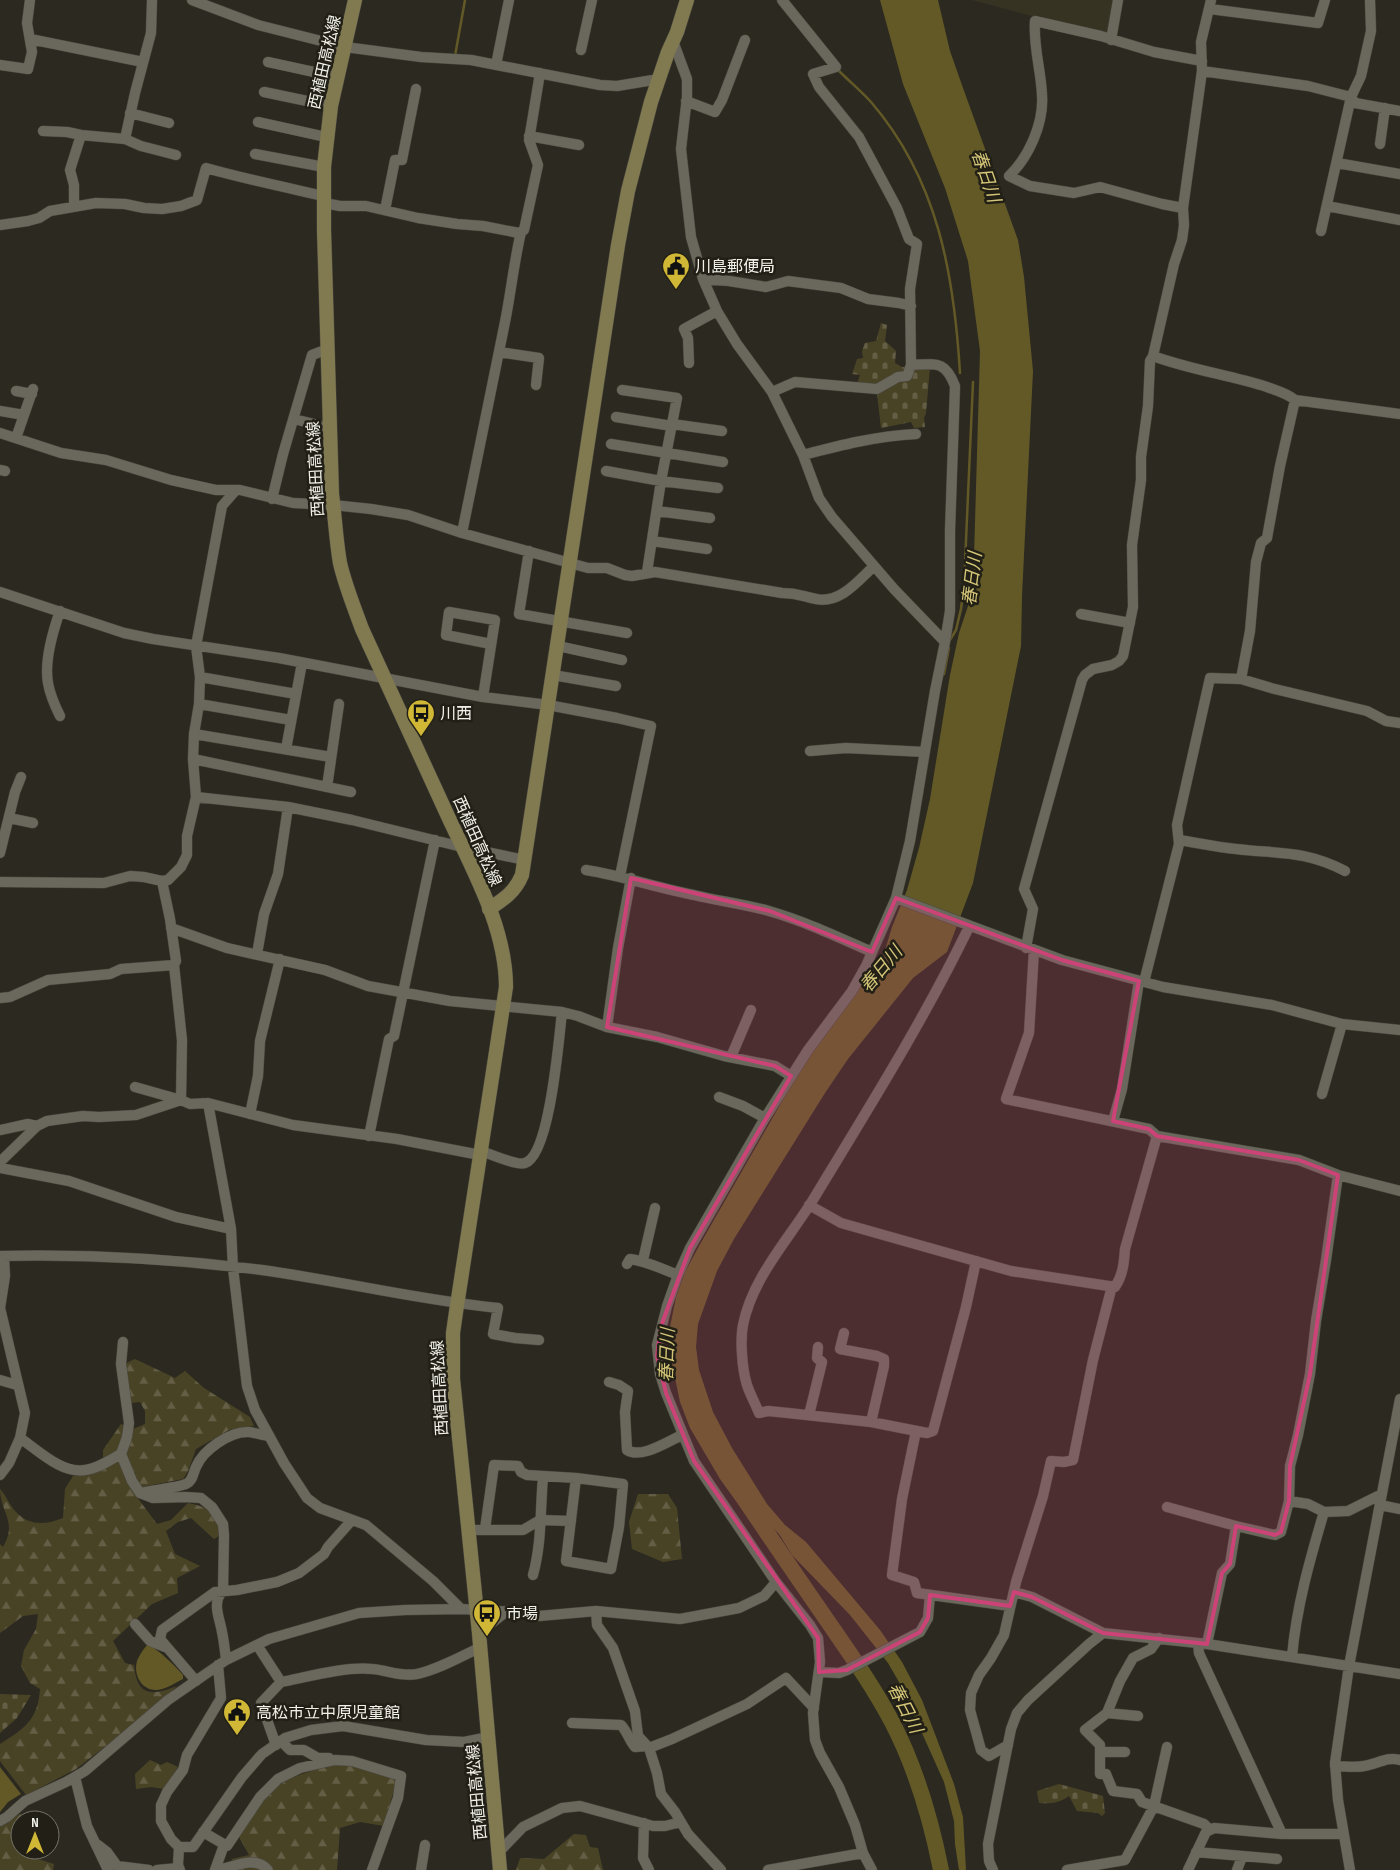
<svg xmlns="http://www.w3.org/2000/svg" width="1400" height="1870" font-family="'Sofia Sans Condensed','Noto Sans JP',sans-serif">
  <defs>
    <pattern id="forest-firs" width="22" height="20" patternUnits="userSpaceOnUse" patternTransform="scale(1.25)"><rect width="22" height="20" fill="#494326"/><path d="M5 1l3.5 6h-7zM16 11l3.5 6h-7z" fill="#645e46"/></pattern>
    <pattern id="cemetery-stones" width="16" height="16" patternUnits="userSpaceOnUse" patternTransform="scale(1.25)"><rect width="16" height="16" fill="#494326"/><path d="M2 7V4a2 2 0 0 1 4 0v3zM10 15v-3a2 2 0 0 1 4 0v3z" fill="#645e46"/></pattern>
  </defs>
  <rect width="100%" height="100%" fill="#2c2a20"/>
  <!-- built -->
  <path fill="#363323" d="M 972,0 L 1115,0 L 1110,37 Z"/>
  <!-- forest -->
  <path fill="url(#forest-firs)" d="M 135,1359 L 175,1378 L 185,1371 L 204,1388 L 250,1417 L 254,1426 L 229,1430 L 196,1449 L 188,1471 L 183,1479 L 131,1489 L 157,1524 L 171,1520 L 188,1503 C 210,1507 215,1514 222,1534 L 214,1539 L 191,1518 L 178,1522 L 166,1531 L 175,1554 L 200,1566 L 177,1578 L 178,1593 L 152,1604 L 113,1641 L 125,1663 L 134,1665 C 137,1697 152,1696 177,1686 L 151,1711 L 76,1769 L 26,1795 L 0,1761 L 0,1744 C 24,1729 38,1720 40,1689 L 30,1683 L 21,1666 L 24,1650 L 36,1629 L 38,1614 L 23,1616 L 0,1633 L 0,1544 L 3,1547 C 18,1522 0,1512 0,1489 C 6,1495 9,1505 16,1512 C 29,1526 46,1525 63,1518 L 65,1489 L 73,1476 L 91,1474 L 103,1468 L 103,1450 L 121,1424 L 133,1429 L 145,1424 L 145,1411 L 140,1402 L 130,1403 L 124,1364 Z
    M 638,1494 L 668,1494 L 677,1508 L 682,1559 L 663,1562 L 632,1549 L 629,1522 Z
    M 150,1760 L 161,1765 L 167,1762 L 178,1767 L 165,1789 L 151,1787 L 136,1789 L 135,1774 Z
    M 340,1763 L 354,1765 L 397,1779 L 384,1826 L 360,1822 L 340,1828 L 337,1870 L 228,1870 L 232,1859 L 249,1855 L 239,1837 C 247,1825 253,1810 262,1800 C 282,1777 312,1770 340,1763 Z
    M 20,1814 L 26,1817 L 26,1820 L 20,1820 L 20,1850 L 25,1850 L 25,1855 L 54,1864 L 53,1870 L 0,1870 L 0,1826 Z
    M 574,1834 L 586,1835 L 590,1847 L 598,1848 L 603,1870 L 516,1870 L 520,1858 L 544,1859 Z"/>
  <!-- cemetery -->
  <path fill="url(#cemetery-stones)" d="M 881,323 L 887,325 L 885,341 L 896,351 L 895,363 L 902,367 L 930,367 L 926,413 L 924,418 L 925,427 L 914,428 L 911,422 L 881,428 L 876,385 L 857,384 L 860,375 L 852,374 L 857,359 L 863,358 L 862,351 L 865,343 L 876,341 Z
    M 0,1694 L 31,1695 L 17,1718 L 0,1733 Z
    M 1059,1784 L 1103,1796 L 1105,1813 L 1102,1816 L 1098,1813 L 1077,1811 L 1069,1796 C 1059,1803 1051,1804 1039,1803 L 1037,1791 Z"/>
  <!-- water -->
  <path fill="#635927" d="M 880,0 L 938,0 L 950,51 L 963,88 L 1018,240 L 1024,277 L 1033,371 L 1022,596 L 1021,646 L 973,883 L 947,952 L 913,978 L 848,1059 L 825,1093 L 734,1239 L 717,1271 L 698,1324 L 696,1347 L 699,1370 L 713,1412 L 732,1448 L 767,1504 L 785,1525 L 806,1542 L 880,1630 L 902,1662 L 922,1700 L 954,1784 L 963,1817 L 966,1870 L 959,1870 L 955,1844 L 954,1821 L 944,1782 L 899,1682 L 888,1663 L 850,1615 L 792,1555 L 779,1534 L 764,1519 L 750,1516 L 738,1504 L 720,1479 L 690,1428 L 680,1402 L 669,1349 L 670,1327 L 676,1297 L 685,1272 L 699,1246 L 808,1056 L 849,998 L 883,957 L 892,927 L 907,890 L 919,848 L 930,799 L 950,675 L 959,633 L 973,591 L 980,351 L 968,261 L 945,188 L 903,84 Z
    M 148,1644 C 162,1653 172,1663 183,1675 L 183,1679 C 175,1683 166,1689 157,1690 C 142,1691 133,1675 137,1661 C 139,1656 144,1648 148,1644 Z
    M 0,1767 L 21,1794 L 8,1802 L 0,1812 Z"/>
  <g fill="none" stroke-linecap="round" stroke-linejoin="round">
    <!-- stream -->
    <path stroke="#635927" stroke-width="2.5" d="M 455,56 L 465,0
      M 838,70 C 849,81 861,91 871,102 C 938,180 954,274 960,373
      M 950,640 L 956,630 L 961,609 L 964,586 L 973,382
      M 944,674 L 949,648"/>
    <!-- river -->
    <path stroke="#635927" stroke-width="16" d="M 745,1500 C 773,1542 802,1584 831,1626 C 853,1658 874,1688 892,1722 C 916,1768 931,1820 941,1870"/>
    <!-- street casing -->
    <g stroke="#49473f" stroke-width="11">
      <path id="street" d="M 192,0 L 258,25 L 345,47 L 421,57 L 471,60 L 600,85 L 617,86 L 659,79
        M 782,0 L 836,67 L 813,74 L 819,87 L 859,137 L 897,208 L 909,239 L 917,244 L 910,289 L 911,365 C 936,364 945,360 955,386 L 950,531 L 950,611 L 945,642
        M 1210,9 L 1318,23 L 1325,0
        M 30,39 L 143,62
        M 1111,40 L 1118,0
        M 673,41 L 687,79 L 687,97 L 681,149 L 691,237 L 703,279 L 717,311 L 737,344 L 772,392 L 803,455 L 819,498 L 832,517 L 894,589 L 945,642 L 935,691 L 910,841 L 896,898 L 866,966 L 852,991 L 808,1050 L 765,1118 L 690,1248 L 678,1275 L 667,1306 L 657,1345 L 660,1374 L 666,1393 L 694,1461 L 776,1582 L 810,1625 L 818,1638 L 820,1662 L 813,1713 L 815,1740 L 820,1753 L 839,1787 L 855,1825 L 863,1853 L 872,1870
        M 581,50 L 592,0
        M 268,62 L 337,77
        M 0,65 L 28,69 L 32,52 L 27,23 L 30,0
        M 496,65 L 509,0
        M 1202,71 L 1308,86 L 1351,97 L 1355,103 L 1400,111
        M 264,92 L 331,106
        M 686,101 L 715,112 L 722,100 L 745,40
        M 130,113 L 169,123
        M 258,122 L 326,137
        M 43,131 L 67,132 L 81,135 L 125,139 L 141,146 L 176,155
        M 529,136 L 579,145
        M 125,139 L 135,93 L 151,33 L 152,0
        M 1380,144 L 1385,108
        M 255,154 L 324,167
        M 1337,163 L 1400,174
        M 324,203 L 340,206 L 366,206 L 418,218 L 457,224 L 483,226 L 519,233 L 524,230 L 538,165 L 529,140 L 540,73
        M 74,206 L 74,185 L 70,170 L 81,135
        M 1327,206 L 1400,220
        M 1183,208 L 1162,204 L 1100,187 L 1074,193 L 1030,186 L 1009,176 C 1029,157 1044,123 1042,95 C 1041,70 1033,46 1035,21 L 1101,36 L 1154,52 L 1202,61
        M 385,210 L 395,160 L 402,160 L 416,89
        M 0,225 L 28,221 L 39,218 L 50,211 L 96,203 L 125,204 L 144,208 L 162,209 L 181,206 L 197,200 L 206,168 C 245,179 284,187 324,196
        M 1321,231 L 1351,97 L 1361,76 L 1371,31 L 1370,0
        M 703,279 L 729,281 L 766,287 L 788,281 L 803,283 L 841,288 L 868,299 L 899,303 L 911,306
        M 499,352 L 539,358 L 536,385
        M 1153,356 C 1191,370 1230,375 1267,387 C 1278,391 1287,393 1295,400 L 1400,414
        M 689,363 L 688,338 L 684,329 L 717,311
        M 622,390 L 677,398 L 661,481 L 647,572
        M 16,391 L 32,394
        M 772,392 L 795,382 L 877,389 L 898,377 L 907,376 L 911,365
        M 0,411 L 24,415
        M 616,417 L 672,426
        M 294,419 L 330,428
        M 672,424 L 722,431
        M 0,433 L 61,453 L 106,460 L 171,480 L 216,490 L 240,490 L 293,503 L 333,505 L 371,509 L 408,515 L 462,533 L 588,568 L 607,568 L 625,575 L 632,576 L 655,572 L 782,593 C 798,593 801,596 816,599 C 840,604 858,581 874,566
        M 16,438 L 33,389
        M 611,444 L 723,462
        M 803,455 C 841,445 877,436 916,434
        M 0,470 L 5,471
        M 606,471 L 661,481 L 718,488
        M 272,499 L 283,454 L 312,355 L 328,349
        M 657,511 L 710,518
        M 462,533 C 476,463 491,393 505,322 C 511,292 514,262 521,232
        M 652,541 L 707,549
        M 529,551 L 519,614 L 627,633
        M 0,592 L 124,633 L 153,639 L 279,658 L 483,697 L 548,705 L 617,718 L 651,726 L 620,876
        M 1081,614 L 1130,623
        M 558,646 L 622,660
        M 553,675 L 616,686
        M 200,677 L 296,694
        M 1241,679 L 1250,631 L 1256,562 L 1261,543 L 1267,538 L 1280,466 L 1295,400
        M 483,697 L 495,620 L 449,612 L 446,635 L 491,644
        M 199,704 L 291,720
        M 60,716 C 55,706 50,695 48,683 C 44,661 53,631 60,611
        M 194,734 L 331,757
        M 286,749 L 302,663
        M 810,751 L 846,748 L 925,752
        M 193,759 L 351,792
        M 327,787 L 339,704
        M 196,797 L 288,807 L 352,820 L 462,847 L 525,860
        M 9,818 L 33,823
        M 1179,840 C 1198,843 1217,847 1236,849 C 1278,854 1305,850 1345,871
        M 0,853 L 15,792 L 21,777
        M 586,870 C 623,876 658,888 694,895 C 719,901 744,904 769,911 C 804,921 838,937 872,952
        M 0,882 L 104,883 L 130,876 L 144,877 L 162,881 L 168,880 L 181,867 L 187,855 L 187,836 L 196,797 L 193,759 L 194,734 L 199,704 L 200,677 L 196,646 L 222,506 L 236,490
        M 896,898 L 1062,960 L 1163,987 L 1272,1005 L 1342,1024 L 1400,1030
        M 969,927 C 923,1022 866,1112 811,1203 C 787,1241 752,1279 743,1325 C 740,1340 742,1369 747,1385 C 750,1394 755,1403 759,1413 L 768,1411 L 788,1413 L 871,1422 L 927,1433 L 933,1431 L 966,1307 L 976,1261
        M 171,928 L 227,948 L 325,970 L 368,986 L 450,1001 L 562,1012 C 559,1038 550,1155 525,1163 C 517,1166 490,1154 481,1151
        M 1026,948 L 1033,909 L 1024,889 L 1082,680 L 1085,675 L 1093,669 L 1112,665 L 1119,661 L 1123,656 L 1133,607 L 1132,545 L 1141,480 L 1141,457 L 1148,406 L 1150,361 L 1153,356 L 1174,264 L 1182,240 L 1184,225 L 1183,208 L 1202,71 L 1201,42 L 1211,0
        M 1034,950 L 1029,1033 L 1006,1099 L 1149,1129 L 1157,1136
        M 257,954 L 264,914 L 278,874 L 288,807
        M 1144,982 L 1179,844 L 1177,825 L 1210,678 L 1241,679 L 1271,688 L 1367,711 L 1386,721 L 1400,723
        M 0,998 L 10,997 L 48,980 L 110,974 L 121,969 L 174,965
        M 562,1012 L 578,1016 L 607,1027 L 657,1037 L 724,1056 L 775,1066 L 791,1076
        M 607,1027 L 618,948 L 631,878
        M 731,1057 L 751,1010
        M 135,1087 L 181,1100 L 182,1040 L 174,965 L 176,961 L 170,919 L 162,881
        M 1322,1094 L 1342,1024
        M 719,1097 L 743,1106 L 765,1118
        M 208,1103 L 231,1229
        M 250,1114 L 258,1076 L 260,1041 L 280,959
        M 1113,1121 L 1122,1089 L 1139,981
        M 0,1130 L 28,1124 L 37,1126
        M 369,1136 L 389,1039 L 394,1036 L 435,840
        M 0,1162 L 37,1126 L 47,1121 L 83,1116 L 99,1117 L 136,1115 L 181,1100 L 190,1104 L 208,1103 L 293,1125 L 397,1139 L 480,1155
        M 0,1168 L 69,1181 L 176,1217 L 231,1229 L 233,1268 L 247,1386 L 255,1410 L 284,1463 L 307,1498 L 320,1508 L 366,1525 L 433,1581 L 461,1609
        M 809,1205 L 841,1223 L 1011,1271 L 1115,1287 C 1123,1275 1124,1263 1125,1249 L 1157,1136 L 1299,1160 L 1338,1175 L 1400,1191
        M 0,1256 C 87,1254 175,1259 262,1270 C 341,1281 418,1300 498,1308 L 493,1334 L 515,1338 L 539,1340
        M 643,1260 L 655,1208
        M 627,1264 L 630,1259 C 646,1261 662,1269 678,1275
        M 844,1333 L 840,1349 L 877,1356 L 884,1359 L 884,1366 L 871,1422
        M 0,1380 L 17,1385
        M 609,1382 L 619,1385 L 628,1391 L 625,1412 L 627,1450 C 641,1459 667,1442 682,1435
        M 809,1415 L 822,1362 L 817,1358 L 818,1347
        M 916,1431 L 902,1499 L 892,1575 L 914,1582 L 917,1593 L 1010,1606
        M 20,1438 C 39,1451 62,1474 85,1470 C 97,1469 110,1460 121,1454 L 127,1437 L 129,1423 L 121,1364 L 123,1342
        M 121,1454 L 132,1481 L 140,1493 L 153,1498 L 186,1497 L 201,1498 L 212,1507 L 223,1524 L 224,1535 L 223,1591 C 211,1602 220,1619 222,1632 C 224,1641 225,1651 226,1660
        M 0,1475 L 9,1463 L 20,1438 L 25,1413 L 0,1308 L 5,1276 L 4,1256
        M 140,1493 C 152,1490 176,1488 186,1484 C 193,1481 193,1473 196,1467 C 203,1450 230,1431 249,1432 C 255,1433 262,1435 268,1436
        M 1289,1501 L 1308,1504 L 1324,1512 L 1348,1511 L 1382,1494
        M 1380,1505 L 1400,1509
        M 1167,1507 L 1236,1526 L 1275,1535 L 1281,1532 L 1289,1501 L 1290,1466 L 1298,1435 L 1310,1374 L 1316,1321 L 1326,1260 L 1338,1175
        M 485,1529 L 494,1465 L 518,1466 L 521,1472 L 527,1475 L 576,1478 L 623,1484 L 619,1527 L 611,1569 L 566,1561 L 576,1478
        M 468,1530 L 523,1530 L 540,1520 L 571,1521
        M 533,1575 C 542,1542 540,1510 543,1477
        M 1014,1592 L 1032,1597 L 1103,1633 L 1207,1644 L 1400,1674
        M 596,1611 L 597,1625 L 613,1648 L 635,1711 L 638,1736 L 649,1748 L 657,1773 L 661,1794 L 675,1812 L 688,1834 L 721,1870
        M 135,1624 L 150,1641 L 165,1647
        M 479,1633 L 507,1611
        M 1159,1638 L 1151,1649 L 1133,1658 L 1120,1681 L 1107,1713 L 1085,1730 L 1100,1745 L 1100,1774 L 1106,1774 L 1113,1791 L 1137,1794 L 1142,1802 L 1204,1824 L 1209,1829
        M 1198,1643 L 1199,1653 L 1282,1834
        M 1207,1644 L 1222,1573 L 1230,1564 L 1236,1526
        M 257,1645 L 281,1682 L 261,1703 L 276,1745
        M 1292,1657 C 1296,1608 1310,1559 1324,1512
        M 218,1665 L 221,1698 L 187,1755 L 183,1770 L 167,1792 L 161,1805 L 161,1821 L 171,1839 L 179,1847 L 193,1847 L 242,1777 L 262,1754 L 285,1738 L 311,1730 L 343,1726 L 426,1740 L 464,1742 L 489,1737
        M 819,1672 L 839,1673 L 847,1670 L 920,1632 L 928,1618 L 930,1595
        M 196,1681 L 160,1639 L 162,1630 L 215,1592 L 237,1590 L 277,1582 L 299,1573 L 324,1554 L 328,1547 L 351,1521
        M 281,1682 C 307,1677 346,1666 372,1669 C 387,1670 401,1677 417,1674 C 439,1669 460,1657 481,1647
        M 1107,1713 L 1138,1716
        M 572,1723 L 621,1725 C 627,1731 629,1740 635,1747 L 647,1746
        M 281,1741 L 290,1750 L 304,1750 L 318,1758 L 329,1758
        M 1008,1745 L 989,1756 L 981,1750 L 970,1710 L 971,1693 L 979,1675 L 991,1658 L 1004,1635 L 1016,1582 L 1043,1496 L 1051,1461 L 1064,1462 L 1073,1460 L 1093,1360 L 1112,1286
        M 649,1748 L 672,1739 L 747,1704 L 786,1678 L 814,1708
        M 1100,1752 L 1125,1752
        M 1335,1766 C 1345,1766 1354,1768 1364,1766 C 1378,1764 1387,1756 1400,1760
        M 75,1777 L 87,1826 L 108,1870
        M 0,1821 L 7,1817 L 25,1801 L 66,1782 L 85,1771 L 168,1700 L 226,1660 L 269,1639 L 359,1613 L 405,1610 L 461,1609 L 516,1612 L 539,1616 L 596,1611 L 680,1619 L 739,1608 L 764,1596 L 776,1582
        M 644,1823 L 643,1858 L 649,1870
        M 203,1832 L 227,1846 L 260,1797 L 278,1779 L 300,1768 L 335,1760 L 352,1761 L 401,1776 L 398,1798 L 372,1870
        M 98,1845 L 107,1852 L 117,1866 L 149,1870
        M 179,1847 L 178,1865 L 180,1870
        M 499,1852 L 523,1827 L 562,1808 L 580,1806 L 653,1826 L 665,1826 L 681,1822
        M 1196,1852 L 1277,1859
        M 157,1870 L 179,1868
        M 215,1870 L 224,1845
        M 216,1870 C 233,1868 254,1854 268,1870
        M 421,1870 L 425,1845
        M 768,1870 L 863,1853
        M 993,1870 L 989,1861 L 988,1844 L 1011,1729 L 1017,1713 L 1028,1700 L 1089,1644 L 1103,1633
        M 1067,1870 L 1125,1860 L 1154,1806 L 1167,1747
        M 1188,1870 L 1206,1832 L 1214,1828 L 1282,1834 L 1343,1834
        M 1237,1870 L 1242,1857
        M 1350,1870 L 1338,1800 L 1335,1763 L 1349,1666 L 1400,1399"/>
    </g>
    <!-- secondary casing -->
    <g stroke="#49473f" stroke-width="15">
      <path id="secondary" d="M 355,0 L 331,106 L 324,167 L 324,230 L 332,494 C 335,517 336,540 340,563 C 345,585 354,607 362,629 C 390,690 418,751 446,812 C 471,867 506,926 506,987 L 456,1312 L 453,1333 L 453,1379 L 479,1633 L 500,1870
        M 489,909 C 504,899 515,892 522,875 L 618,245 L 628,191 L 651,102 L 668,52 L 677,32 L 687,0"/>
    </g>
    <!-- street -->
    <use href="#street" stroke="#6a685c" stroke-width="10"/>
    <!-- secondary -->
    <use href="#secondary" stroke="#817a50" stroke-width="14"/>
  </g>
  <!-- marked area -->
  <path fill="#cb4377" fill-opacity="0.2" stroke="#cb4377" stroke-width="4" stroke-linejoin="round" d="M 631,878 L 770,911 L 872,952 L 896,898 L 1062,960 L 1139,981 L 1113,1121 L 1149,1129 L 1157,1136 L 1299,1160 L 1338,1175 L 1310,1374 L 1290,1466 L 1289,1501 L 1281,1532 L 1275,1535 L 1236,1526 L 1230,1564 L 1222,1573 L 1207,1644 L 1103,1633 L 1032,1597 L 1014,1592 L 1010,1606 L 930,1595 L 928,1618 L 920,1632 L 847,1670 L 819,1672 L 818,1638 L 694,1461 L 666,1393 L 657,1356 L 661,1326 L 690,1248 L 791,1076 L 775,1066 L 607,1027 Z"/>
  <!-- icons -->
  <defs>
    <g id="civic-pin" transform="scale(1.4375)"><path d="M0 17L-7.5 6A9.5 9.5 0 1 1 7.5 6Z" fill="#d0b736" stroke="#222016"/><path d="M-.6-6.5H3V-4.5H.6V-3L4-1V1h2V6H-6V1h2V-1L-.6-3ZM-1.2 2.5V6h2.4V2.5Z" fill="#111"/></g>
    <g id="bus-pin" transform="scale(1.4375)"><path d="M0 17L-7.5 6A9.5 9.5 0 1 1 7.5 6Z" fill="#d0b736" stroke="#222016"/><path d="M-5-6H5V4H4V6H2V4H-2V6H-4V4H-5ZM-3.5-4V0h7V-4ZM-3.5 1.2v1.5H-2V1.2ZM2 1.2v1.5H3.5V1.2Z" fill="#111"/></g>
  </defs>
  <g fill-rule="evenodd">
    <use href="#civic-pin" x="676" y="266"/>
    <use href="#bus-pin" x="421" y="713"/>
    <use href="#bus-pin" x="487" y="1613"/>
    <use href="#civic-pin" x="237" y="1712"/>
  </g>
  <g text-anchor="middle" stroke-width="5" stroke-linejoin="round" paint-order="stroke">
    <!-- street labels -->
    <g font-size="16" fill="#f1f0e9" stroke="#222016">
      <text transform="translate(324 62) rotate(-77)" y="6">西植田高松線</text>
      <text transform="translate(315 469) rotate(-93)" y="6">西植田高松線</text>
      <text transform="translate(478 841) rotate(66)" y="6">西植田高松線</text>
      <text transform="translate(439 1388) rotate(-93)" y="6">西植田高松線</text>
      <text transform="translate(476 1792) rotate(-95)" y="6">西植田高松線</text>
    </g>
    <!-- poi labels -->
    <g font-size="16" fill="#f1f0e9" stroke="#222016" text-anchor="start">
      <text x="695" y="272">川島郵便局</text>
      <text x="440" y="719">川西</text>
      <text x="506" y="1619">市場</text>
      <text x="256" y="1718">高松市立中原児童館</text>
    </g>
    <!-- water labels -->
    <g font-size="18" font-style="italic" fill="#d4c577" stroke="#222016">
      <text transform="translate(986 176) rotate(71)" y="6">春日川</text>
      <text transform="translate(972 579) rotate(-83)" y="6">春日川</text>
      <text transform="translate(881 969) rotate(-50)" y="6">春日川</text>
      <text transform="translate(667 1355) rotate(-88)" y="6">春日川</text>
      <text transform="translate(905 1708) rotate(63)" y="6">春日川</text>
    </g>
  </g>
  <!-- north arrow -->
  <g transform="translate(35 1835)"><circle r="24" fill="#222016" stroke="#75736a"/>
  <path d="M0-4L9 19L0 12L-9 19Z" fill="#d0b736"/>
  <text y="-8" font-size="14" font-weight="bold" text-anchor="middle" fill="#f1f0e9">N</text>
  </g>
</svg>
